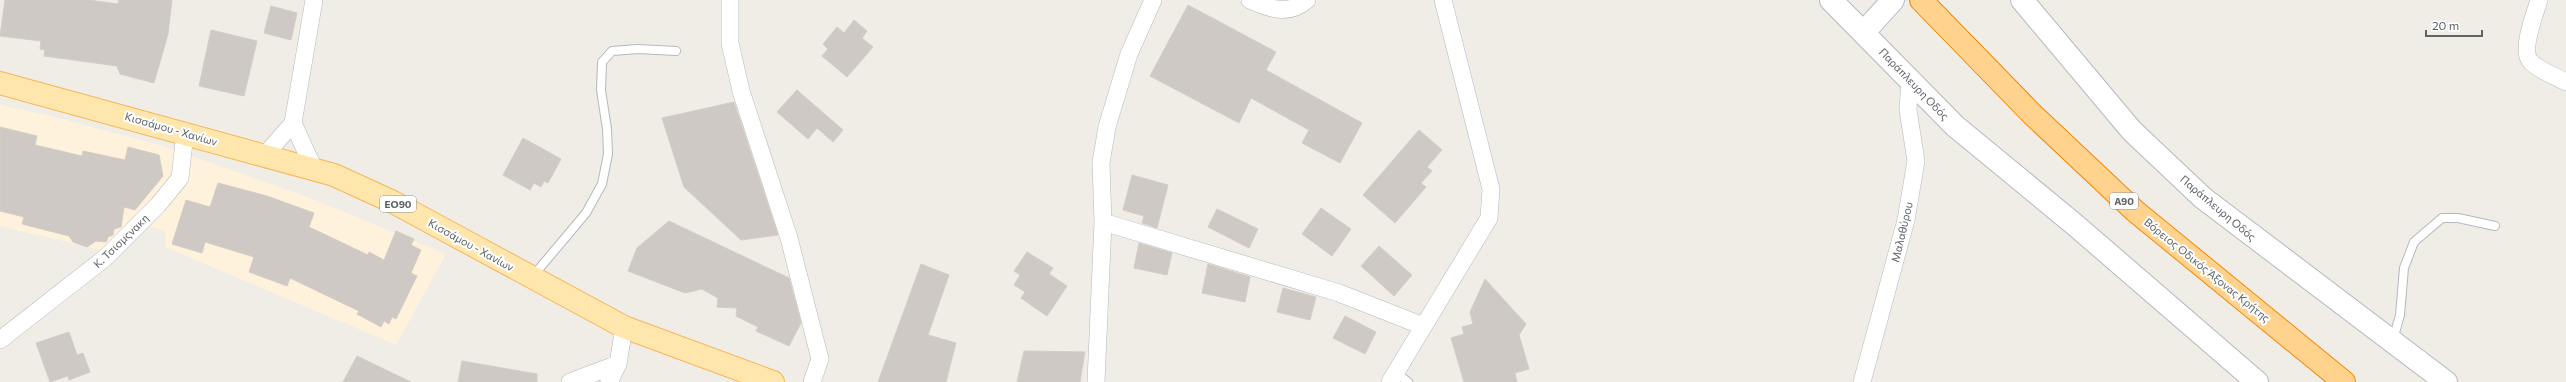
<svg xmlns="http://www.w3.org/2000/svg" width="2566" height="382" font-family="Commissioner,sans-serif">
  <rect width="100%" height="100%" fill="#f0ece6"/>
  <!-- commercial -->
  <path fill="#fff2dc" d="M 0,105 L 51,116 L 163,146 L 313,199 L 446,254 L 396,345 L 165,247 L 165,231 L 140,224 L 105,251 L 0,226 Z"/>
  <!-- building -->
  <path fill="#cec9c4" stroke="#d5cdc3" d="M 5,0 L 89,0 L 118,4 L 119,0 L 172,0 L 168,34 L 154,83 L 120,74 L 117,66 L 44,56 L 45,50 L 40,49 L 41,41 L 0,36 Z
    M 1188,5 L 1276,52 L 1266,70 L 1362,123 L 1340,163 L 1302,143 L 1309,130 L 1251,98 L 1239,123 L 1150,76 Z
    M 271,6 L 297,13 L 291,40 L 264,33 Z
    M 854,20 L 867,31 L 862,38 L 873,47 L 847,77 L 822,56 L 828,49 L 823,44 L 837,27 L 844,33 Z
    M 211,30 L 257,41 L 244,96 L 199,86 Z
    M 797,90 L 843,130 L 833,142 L 817,128 L 808,139 L 777,112 Z
    M 734,102 L 778,235 L 741,240 L 684,187 L 662,118 Z
    M 0,127 L 37,136 L 35,145 L 82,156 L 83,151 L 125,160 L 128,147 L 159,155 L 163,176 L 135,210 L 124,207 L 121,227 L 114,229 L 113,235 L 108,237 L 106,242 L 96,241 L 87,247 L 73,242 L 69,236 L 22,224 L 24,217 L 0,211 Z
    M 1419,130 L 1442,150 L 1427,167 L 1432,171 L 1421,183 L 1426,187 L 1395,223 L 1363,195 Z
    M 523,138 L 561,159 L 548,183 L 544,181 L 541,187 L 534,183 L 530,190 L 503,175 Z
    M 1132,175 L 1168,185 L 1157,228 L 1142,223 L 1144,216 L 1123,210 Z
    M 218,183 L 267,196 L 314,213 L 309,227 L 368,255 L 369,252 L 384,260 L 396,231 L 414,239 L 411,245 L 421,250 L 411,273 L 417,276 L 396,319 L 392,317 L 389,324 L 384,321 L 381,327 L 357,314 L 359,311 L 290,278 L 287,286 L 249,272 L 254,257 L 205,242 L 202,253 L 172,244 L 186,200 L 210,207 Z
    M 1321,208 L 1351,229 L 1332,256 L 1302,234 Z
    M 1217,209 L 1258,229 L 1249,248 L 1208,227 Z
    M 669,221 L 789,278 L 801,323 L 789,346 L 756,331 L 758,327 L 736,316 L 737,308 L 717,307 L 718,298 L 702,289 L 685,293 L 628,271 L 637,248 Z
    M 1139,243 L 1172,253 L 1167,275 L 1134,268 Z
    M 1379,246 L 1412,275 L 1394,296 L 1361,266 Z
    M 1027,252 L 1053,268 L 1049,274 L 1067,286 L 1047,316 L 1021,298 L 1025,292 L 1014,285 L 1020,275 L 1014,271 Z
    M 921,264 L 949,275 L 928,335 L 956,343 L 946,382 L 878,382 Z
    M 1208,264 L 1250,277 L 1245,302 L 1202,293 Z
    M 1485,279 L 1526,324 L 1519,335 L 1529,369 L 1515,373 L 1517,382 L 1464,382 L 1451,338 L 1464,334 L 1462,327 L 1473,324 L 1470,312 Z
    M 1283,288 L 1316,297 L 1310,320 L 1277,312 Z
    M 1345,316 L 1376,332 L 1365,354 L 1333,338 Z
    M 69,332 L 77,355 L 83,353 L 90,372 L 69,380 L 68,376 L 50,382 L 36,343 Z
    M 1024,351 L 1085,352 L 1080,382 L 1017,382 Z
    M 357,356 L 411,382 L 343,382 Z
    M 462,361 L 537,374 L 537,382 L 458,382 Z"/>
  <g fill="none" stroke-linecap="round" stroke-linejoin="round">
    <!-- lane casing -->
    <g stroke="#b6b9bd" stroke-width="10">
      <path id="lane" d="M 533,276 L 586,213 L 602,184 L 608,154 L 607,129 L 601,90 L 602,62 L 612,51 L 638,49 L 676,51
        M 2393,340 L 2400,315 L 2404,268 L 2414,242 L 2442,218 L 2458,218 L 2495,226
        M 1395,372 L 1408,382"/>
    </g>
    <!-- street casing -->
    <g stroke="#b6b9bd" stroke-width="18">
      <path id="street" d="M 730,0 L 730,43 L 741,91 L 789,238 L 820,359 L 812,382
        M 1250,0 C 1270,9 1289,16 1307,0
        M 2539,0 C 2535,13 2520,52 2531,62 C 2540,71 2555,76 2566,82
        M 293,123 L 313,167
        M 265,155 L 293,123 L 314,0
        M 1103,222 L 1339,293 L 1423,326
        M 0,340 L 105,258 L 158,205 L 180,178 L 185,133
        M 570,382 L 618,364
        M 609,382 L 618,364 L 624,327
        M 1096,382 L 1103,222 L 1101,163 L 1107,127 L 1129,54 L 1153,0
        M 1390,382 L 1489,218 L 1491,189 L 1443,0
        M 1862,382 L 1906,220 L 1916,161 L 1908,110 L 1910,79"/>
    </g>
    <!-- secondary casing -->
    <g stroke="#b4b9be" stroke-width="24">
      <path id="secondary" d="M 1831,0 L 1955,126 L 2074,224 L 2257,382
        M 2022,0 L 2132,131 L 2203,198 L 2446,382
        M 1864,32 L 1893,0"/>
    </g>
    <!-- primary casing -->
    <g stroke="#f7b557" stroke-width="24">
      <path id="primary" d="M 0,83 L 334,175 L 393,202 L 624,327 L 773,382"/>
    </g>
    <!-- highway casing -->
    <g stroke="#f68700" stroke-width="24">
      <path id="highway" d="M 1921,0 L 2032,114 L 2135,211 L 2344,382"/>
    </g>
    <!-- lane -->
    <use href="#lane" stroke="#fff" stroke-width="8"/>
    <!-- street -->
    <use href="#street" stroke="#fff" stroke-width="17"/>
    <!-- secondary -->
    <use href="#secondary" stroke="#fff" stroke-width="22"/>
    <!-- primary -->
    <use href="#primary" stroke="#ffe6ac" stroke-width="22"/>
    <!-- highway -->
    <use href="#highway" stroke="#ffd38e" stroke-width="22"/>
  </g>
  <g text-anchor="middle" stroke-width="4" stroke-linejoin="round" paint-order="stroke">
    <!-- shield labels -->
    <g fill="#fff" stroke="#8e9295" stroke-width="1">
      <rect x="2110" y="193" width="28" height="16" rx="3"/>
      <rect x="380" y="196" width="36" height="16" rx="3"/>
    </g>
    <g font-size="10" font-weight="bold" fill="#5d6367">
      <text x="2124" y="205">Α90</text>
      <text x="398" y="208">ΕΟ90</text>
    </g>
    <!-- street labels -->
    <g font-size="11" fill="#5d6367" stroke="#fff">
      <text transform="translate(1914 84) rotate(46)" y="4">Παράπλευρη Οδός</text>
      <text transform="translate(171 129) rotate(16)" y="4">Κισσάμου - Χανίων</text>
      <text transform="translate(2218 208) rotate(40)" y="4">Παράπλευρη Οδός</text>
      <text transform="translate(1902 232) rotate(-77)" y="4">Μαλαθύρου</text>
      <text transform="translate(121 241) rotate(-44)" y="4">Κ. Τσισμςνακη</text>
      <text transform="translate(471 245) rotate(29)" y="4">Κισσάμου - Χανίων</text>
      <text transform="translate(2207 270) rotate(39)" y="4">Βόρειος Οδικός Άξονας Κρήτης</text>
    </g>
  </g>
  <!-- scale -->
  <path d="M2426 30v6h56v-6" fill="none" stroke="#5d6367" stroke-width="2"/>
  <text x="2432" y="30" font-size="12" fill="#5d6367" stroke="#ffffff" stroke-width="3" paint-order="stroke">20 m</text>
</svg>
